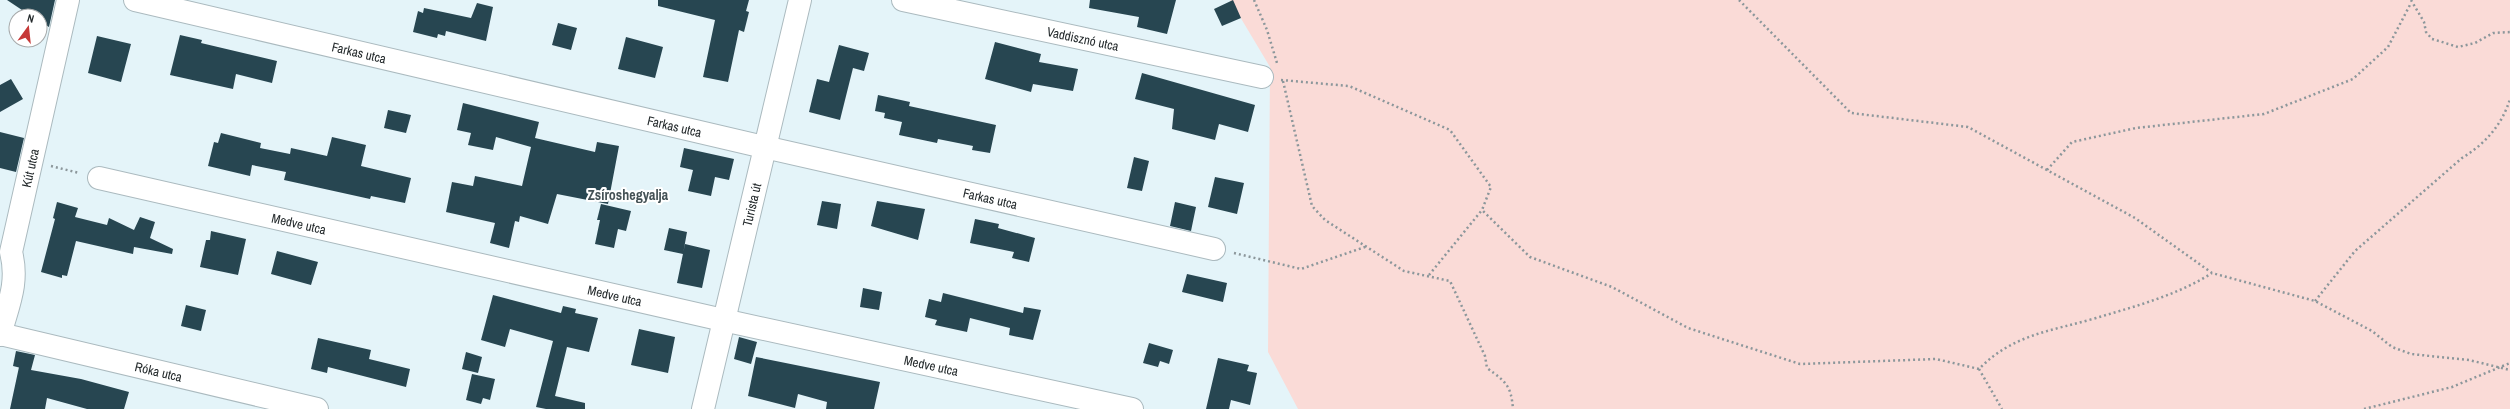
<svg xmlns="http://www.w3.org/2000/svg" width="2510" height="409" font-family="'Archivo Narrow',sans-serif">
  <rect width="100%" height="100%" fill="#e4f4f9"/>
  <!-- green -->
  <path fill="#fadbd7" d="M 1230,0 L 2510,0 L 2510,409 L 1298,409 L 1268,352 L 1270,67 Z"/>
  <!-- building -->
  <path fill="#274651" d="M 7,0 L 55,0 L 49,27 L 40,22 L 40,16 L 31,16 Z
    M 658,0 L 749,0 L 746,11 L 749,12 L 744,32 L 739,30 L 728,82 L 703,77 L 715,20 L 658,6 Z
    M 1090,0 L 1176,0 L 1167,34 L 1137,27 L 1139,17 L 1089,8 Z
    M 1233,0 L 1241,18 L 1222,26 L 1214,9 Z
    M 477,3 L 493,7 L 486,41 L 446,31 L 445,36 L 438,34 L 437,38 L 413,32 L 418,11 L 423,13 L 424,8 L 471,18 Z
    M 558,23 L 577,28 L 571,50 L 552,45 Z
    M 180,35 L 202,40 L 201,43 L 277,61 L 272,83 L 236,74 L 233,89 L 170,75 Z
    M 97,36 L 131,44 L 121,82 L 88,73 Z
    M 626,37 L 663,47 L 655,78 L 618,69 Z
    M 995,42 L 1041,54 L 1039,62 L 1078,69 L 1073,91 L 1033,84 L 1031,92 L 985,79 Z
    M 839,45 L 869,53 L 864,71 L 853,68 L 840,120 L 809,112 L 817,79 L 829,82 Z
    M 1142,73 L 1255,105 L 1248,132 L 1219,124 L 1215,140 L 1172,129 L 1174,109 L 1135,99 Z
    M 11,79 L 23,99 L 0,112 L 0,85 Z
    M 878,95 L 910,102 L 909,106 L 996,125 L 990,153 L 972,150 L 973,146 L 938,139 L 937,143 L 899,135 L 902,122 L 884,118 L 885,113 L 875,111 Z
    M 463,103 L 539,122 L 535,138 L 595,152 L 597,142 L 619,146 L 608,204 L 557,194 L 548,224 L 520,216 L 519,222 L 515,221 L 509,248 L 490,243 L 495,223 L 446,212 L 452,182 L 473,186 L 475,176 L 522,186 L 531,147 L 496,137 L 493,150 L 468,145 L 471,133 L 457,130 Z
    M 388,110 L 411,115 L 406,133 L 384,128 Z
    M 0,132 L 24,138 L 16,172 L 0,168 Z
    M 221,133 L 261,143 L 260,148 L 290,154 L 291,148 L 327,156 L 332,137 L 366,145 L 361,166 L 411,178 L 405,203 L 371,196 L 370,199 L 284,180 L 286,172 L 252,165 L 250,176 L 208,166 L 214,142 L 218,143 Z
    M 684,148 L 734,159 L 729,180 L 715,177 L 711,196 L 688,191 L 693,170 L 680,167 Z
    M 1134,157 L 1149,161 L 1142,191 L 1127,188 Z
    M 1215,177 L 1244,183 L 1237,214 L 1208,207 Z
    M 822,201 L 841,204 L 837,229 L 817,225 Z
    M 877,201 L 925,209 L 918,240 L 871,226 Z
    M 57,202 L 78,208 L 75,217 L 107,225 L 109,218 L 134,230 L 140,217 L 155,222 L 150,238 L 173,249 L 172,254 L 134,247 L 133,254 L 76,241 L 67,276 L 62,275 L 62,278 L 41,272 L 55,219 L 53,218 Z
    M 1175,202 L 1196,207 L 1191,231 L 1170,226 Z
    M 601,204 L 631,211 L 626,231 L 618,229 L 614,248 L 595,244 L 600,220 L 597,220 Z
    M 975,219 L 999,224 L 998,228 L 1035,238 L 1029,262 L 1012,258 L 1014,252 L 970,243 Z
    M 669,228 L 687,232 L 683,254 L 664,250 Z
    M 211,231 L 246,239 L 238,275 L 200,267 L 206,240 L 210,240 Z
    M 685,244 L 710,250 L 702,288 L 677,283 Z
    M 277,251 L 318,262 L 311,285 L 271,274 Z
    M 1187,274 L 1227,283 L 1223,302 L 1182,292 Z
    M 863,288 L 882,292 L 879,310 L 860,307 Z
    M 943,293 L 1023,313 L 1024,307 L 1041,310 L 1033,340 L 1009,335 L 1010,328 L 970,318 L 967,332 L 935,325 L 937,320 L 925,317 L 929,299 L 941,302 Z
    M 493,295 L 561,313 L 563,306 L 576,309 L 575,313 L 598,318 L 589,352 L 567,347 L 555,396 L 585,403 L 585,409 L 546,409 L 536,407 L 553,341 L 510,329 L 505,347 L 481,340 Z
    M 186,305 L 206,310 L 201,331 L 181,326 Z
    M 639,329 L 675,337 L 668,373 L 631,365 Z
    M 739,337 L 757,342 L 751,364 L 734,359 Z
    M 318,338 L 371,350 L 369,359 L 410,369 L 406,387 L 328,367 L 327,373 L 311,369 Z
    M 1149,343 L 1173,350 L 1169,364 L 1160,361 L 1158,367 L 1143,363 Z
    M 16,351 L 35,355 L 31,370 L 81,379 L 129,392 L 124,409 L 87,409 L 47,398 L 45,409 L 10,409 L 19,367 L 29,370 L 13,366 Z
    M 466,352 L 482,357 L 478,373 L 462,369 Z
    M 756,357 L 880,382 L 874,409 L 826,409 L 827,402 L 798,394 L 795,408 L 748,396 Z
    M 1218,358 L 1249,365 L 1247,371 L 1257,373 L 1250,405 L 1231,400 L 1229,409 L 1206,409 Z
    M 472,374 L 495,379 L 490,400 L 483,398 L 481,404 L 466,400 Z"/>
  <g fill="none" stroke-linecap="round" stroke-linejoin="round">
    <!-- street casing -->
    <g stroke="#abbabf" stroke-width="24">
      <g id="street">
        <path id="s1" d="M 135,0 L 764,147 L 1214,249"/>
        <path id="s2" d="M 903,0 L 1262,77"/>
        <path id="s3" d="M 99,178 L 723,320 L 1132,409"/>
        <path id="s4" d="M 0,334 L 317,409"/>
        <path id="s5" d="M 0,335 C 8,305 19,283 11,252 L 68,0"/>
        <path id="s6" d="M 703,409 L 800,0"/>
      </g>
    </g>
    <!-- path -->
    <path stroke="#8c979b" stroke-width="2.5" stroke-dasharray="2 3" stroke-linecap="butt" d="M 1254,0 L 1267,30 L 1277,63
      M 1739,0 L 1851,113 L 1968,127 L 2135,218 L 2212,273 L 2315,301 L 2372,331 L 2392,347 L 2411,354 L 2469,360 L 2510,370
      M 2411,0 L 2424,22 L 2426,32 L 2432,39 L 2439,41 L 2458,47 L 2475,43 L 2493,33 L 2510,32
      M 1281,80 L 1349,86 L 1450,130 L 1491,187 L 1482,210 L 1530,257 L 1612,287 L 1688,328 L 1800,364 L 1936,359 L 1979,369 C 2013,334 2052,331 2096,318 C 2136,306 2178,295 2212,273
      M 1283,81 L 1312,206 L 1325,220 L 1404,271 L 1450,281 L 1485,356 L 1487,368 C 1506,382 1511,385 1513,409
      M 51,166 L 79,173
      M 2047,170 L 2072,142 L 2136,128 L 2264,114 L 2353,79 L 2388,47 L 2411,3
      M 1234,253 L 1301,269 L 1365,247
      M 1429,275 L 1482,210
      M 2315,301 L 2355,251 L 2462,158 C 2485,144 2502,125 2510,99
      M 1979,369 L 2002,409
      M 2364,409 L 2452,387 L 2510,363"/>
    <!-- street -->
    <use href="#street" stroke="#fff" stroke-width="22"/>
  </g>
  <g text-anchor="middle" stroke-width="4" stroke-linejoin="round" paint-order="stroke">
    <!-- street labels -->
    <g font-size="13" fill="#242a2c" stroke="#fff">
      <text dy="5" stroke="none"><textPath href="#s2" startOffset="184">Vaddisznó utca</textPath></text>
      <text dy="5" stroke="none"><textPath href="#s1" startOffset="230">Farkas utca</textPath></text>
      <text dy="5" stroke="none"><textPath href="#s1" startOffset="554">Farkas utca</textPath></text>
      <text dy="5" stroke="none"><textPath href="#s5" startOffset="171">Kút utca</textPath></text>
      <text dy="5" stroke="none"><textPath href="#s1" startOffset="878">Farkas utca</textPath></text>
      <text dy="5" stroke="none"><textPath href="#s6" startOffset="210">Turista út</textPath></text>
      <text dy="5" stroke="none"><textPath href="#s3" startOffset="205">Medve utca</textPath></text>
      <text dy="5" stroke="none"><textPath href="#s3" startOffset="529">Medve utca</textPath></text>
      <text dy="5" stroke="none"><textPath href="#s3" startOffset="853">Medve utca</textPath></text>
      <text dy="5" stroke="none"><textPath href="#s4" startOffset="163">Róka utca</textPath></text>
    </g>
    <!-- neighbourhood labels -->
    <g font-size="14" font-weight="bold" fill="#445155" stroke="#fff">
      <text x="628" y="200">Zsíroshegyalja</text>
    </g>
  </g>
  <!-- north arrow -->
  <g transform="translate(28 28) rotate(15)"><circle r="19" fill="#ffffff" stroke="#a7aaab"/>
  <path d="M0-3L7 15L0 10L-7 15Z" fill="#c63837"/>
  <text y="-6" font-size="11" font-weight="bold" text-anchor="middle" fill="#242a2c">N</text>
  </g>
</svg>
